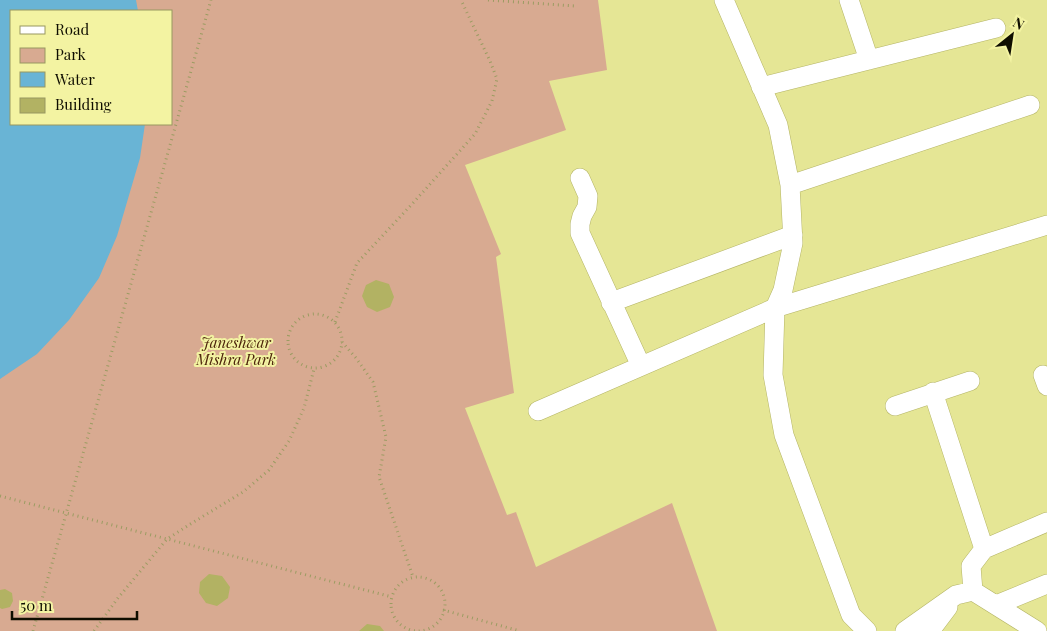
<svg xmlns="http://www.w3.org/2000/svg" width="1047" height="631" font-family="'Playfair Display',serif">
  <rect width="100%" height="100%" fill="#e5e695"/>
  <!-- green -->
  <path fill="#d8aa91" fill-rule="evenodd" d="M 0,0 L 598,0 L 607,70 L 549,81 L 566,130 L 465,165 L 501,254 L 496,257 L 514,393 L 465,408 L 507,515 L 516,512 L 536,567 L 672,503 L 717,631 L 0,631 ZM 11,11 L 171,11 L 171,124 L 11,124 Z"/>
  <!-- water -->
  <path fill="#69b4d5" d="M 0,0 L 136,0 L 138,11 L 11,11 L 11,124 L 145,124 L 140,158 L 117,236 L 99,278 L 69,320 L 37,354 L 0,379 Z"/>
  <!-- building -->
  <path fill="#b2b263" d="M 376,280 L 389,284 L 394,297 L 390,307 L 377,312 L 367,307 L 362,296 L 366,285 Z
    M 209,574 L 222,576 L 230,587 L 228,598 L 217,606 L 206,603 L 199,593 L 200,582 Z
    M 5,589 L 12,593 L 13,601 L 10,607 L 2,609 L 0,608 L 0,590 Z
    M 367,624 L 380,626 L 384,631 L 359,631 Z"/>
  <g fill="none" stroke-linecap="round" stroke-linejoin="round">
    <!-- minor casing -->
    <g stroke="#b4b465" stroke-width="20">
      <path id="minor" d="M 724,0 L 778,125 L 790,185 L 793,243 L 783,290 L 775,308 L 773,375 L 784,435 L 851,615 L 867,631
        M 849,0 L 869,60
        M 761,87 L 996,28
        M 580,178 L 588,196 L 587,207 L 582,216 L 580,224 L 580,233 L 641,366
        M 790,185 L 1030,105
        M 611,303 L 620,299 L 793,235
        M 1043,375 L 1047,386
        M 933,392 L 984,549 L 971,566 L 973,591
        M 895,406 L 970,381
        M 538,411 L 775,308 L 1047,225
        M 984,549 L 1047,522
        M 996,605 L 1047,584
        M 905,631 L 956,595 L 973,591 L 1037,631
        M 930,631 L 948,607"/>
    </g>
    <!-- path -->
    <path stroke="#9b9c62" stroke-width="3" stroke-dasharray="1 4" stroke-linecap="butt" d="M 488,0 L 575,6
      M288 341a27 27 0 1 1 54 0a27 27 0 1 1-54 0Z
      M 335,322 L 357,263 L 413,203 L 475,134 L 492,101 L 497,79 L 490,61 L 461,0
      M 342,342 L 356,358 L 373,382 L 386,437 L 379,477 L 413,577
      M 0,496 L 392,597
      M391 604a27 27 0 1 1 54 0a27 27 0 1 1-54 0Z
      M 443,610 L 520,631
      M 33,631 L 211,0
      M 94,631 L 118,598 L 167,539 L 192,523 L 243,492 L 269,470 L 289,441 L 304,408 L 314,369"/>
    <!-- minor -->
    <use href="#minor" stroke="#fff" stroke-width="19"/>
  </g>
  <g text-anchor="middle" stroke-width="4" stroke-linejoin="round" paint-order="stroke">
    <!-- park labels -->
    <g font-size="15" font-style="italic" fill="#4d240b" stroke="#f3f3a2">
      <text x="236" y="348">Janeshwar<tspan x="236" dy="17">Mishra Park</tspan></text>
    </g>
  </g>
  <!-- legend -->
  <rect x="10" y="10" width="162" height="115" fill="#f3f3a2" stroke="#989761"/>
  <rect x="20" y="26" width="25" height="8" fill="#ffffff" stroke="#989761"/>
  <text x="55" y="35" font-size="15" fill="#0f0e00">Road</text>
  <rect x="20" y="48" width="25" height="15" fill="#d8aa91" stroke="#989761"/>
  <text x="55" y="60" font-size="15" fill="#0f0e00">Park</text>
  <rect x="20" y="72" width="25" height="15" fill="#69b4d5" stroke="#989761"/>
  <text x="55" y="85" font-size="15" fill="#0f0e00">Water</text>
  <rect x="20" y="98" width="25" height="15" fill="#b2b263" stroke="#989761"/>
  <text x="55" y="110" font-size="15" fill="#0f0e00">Building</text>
  <!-- north arrow -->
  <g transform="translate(1012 35) rotate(30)" stroke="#f3f3a2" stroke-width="4" paint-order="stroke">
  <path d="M0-4L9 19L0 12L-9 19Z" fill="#0f0e00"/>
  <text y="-8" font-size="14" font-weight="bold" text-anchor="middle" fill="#0f0e00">N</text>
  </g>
  <!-- scale -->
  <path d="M12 611v8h125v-8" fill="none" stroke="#0f0e00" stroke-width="2.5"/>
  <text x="20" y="611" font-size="15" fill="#0f0e00" stroke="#f3f3a2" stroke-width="4" paint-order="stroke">50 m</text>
</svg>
